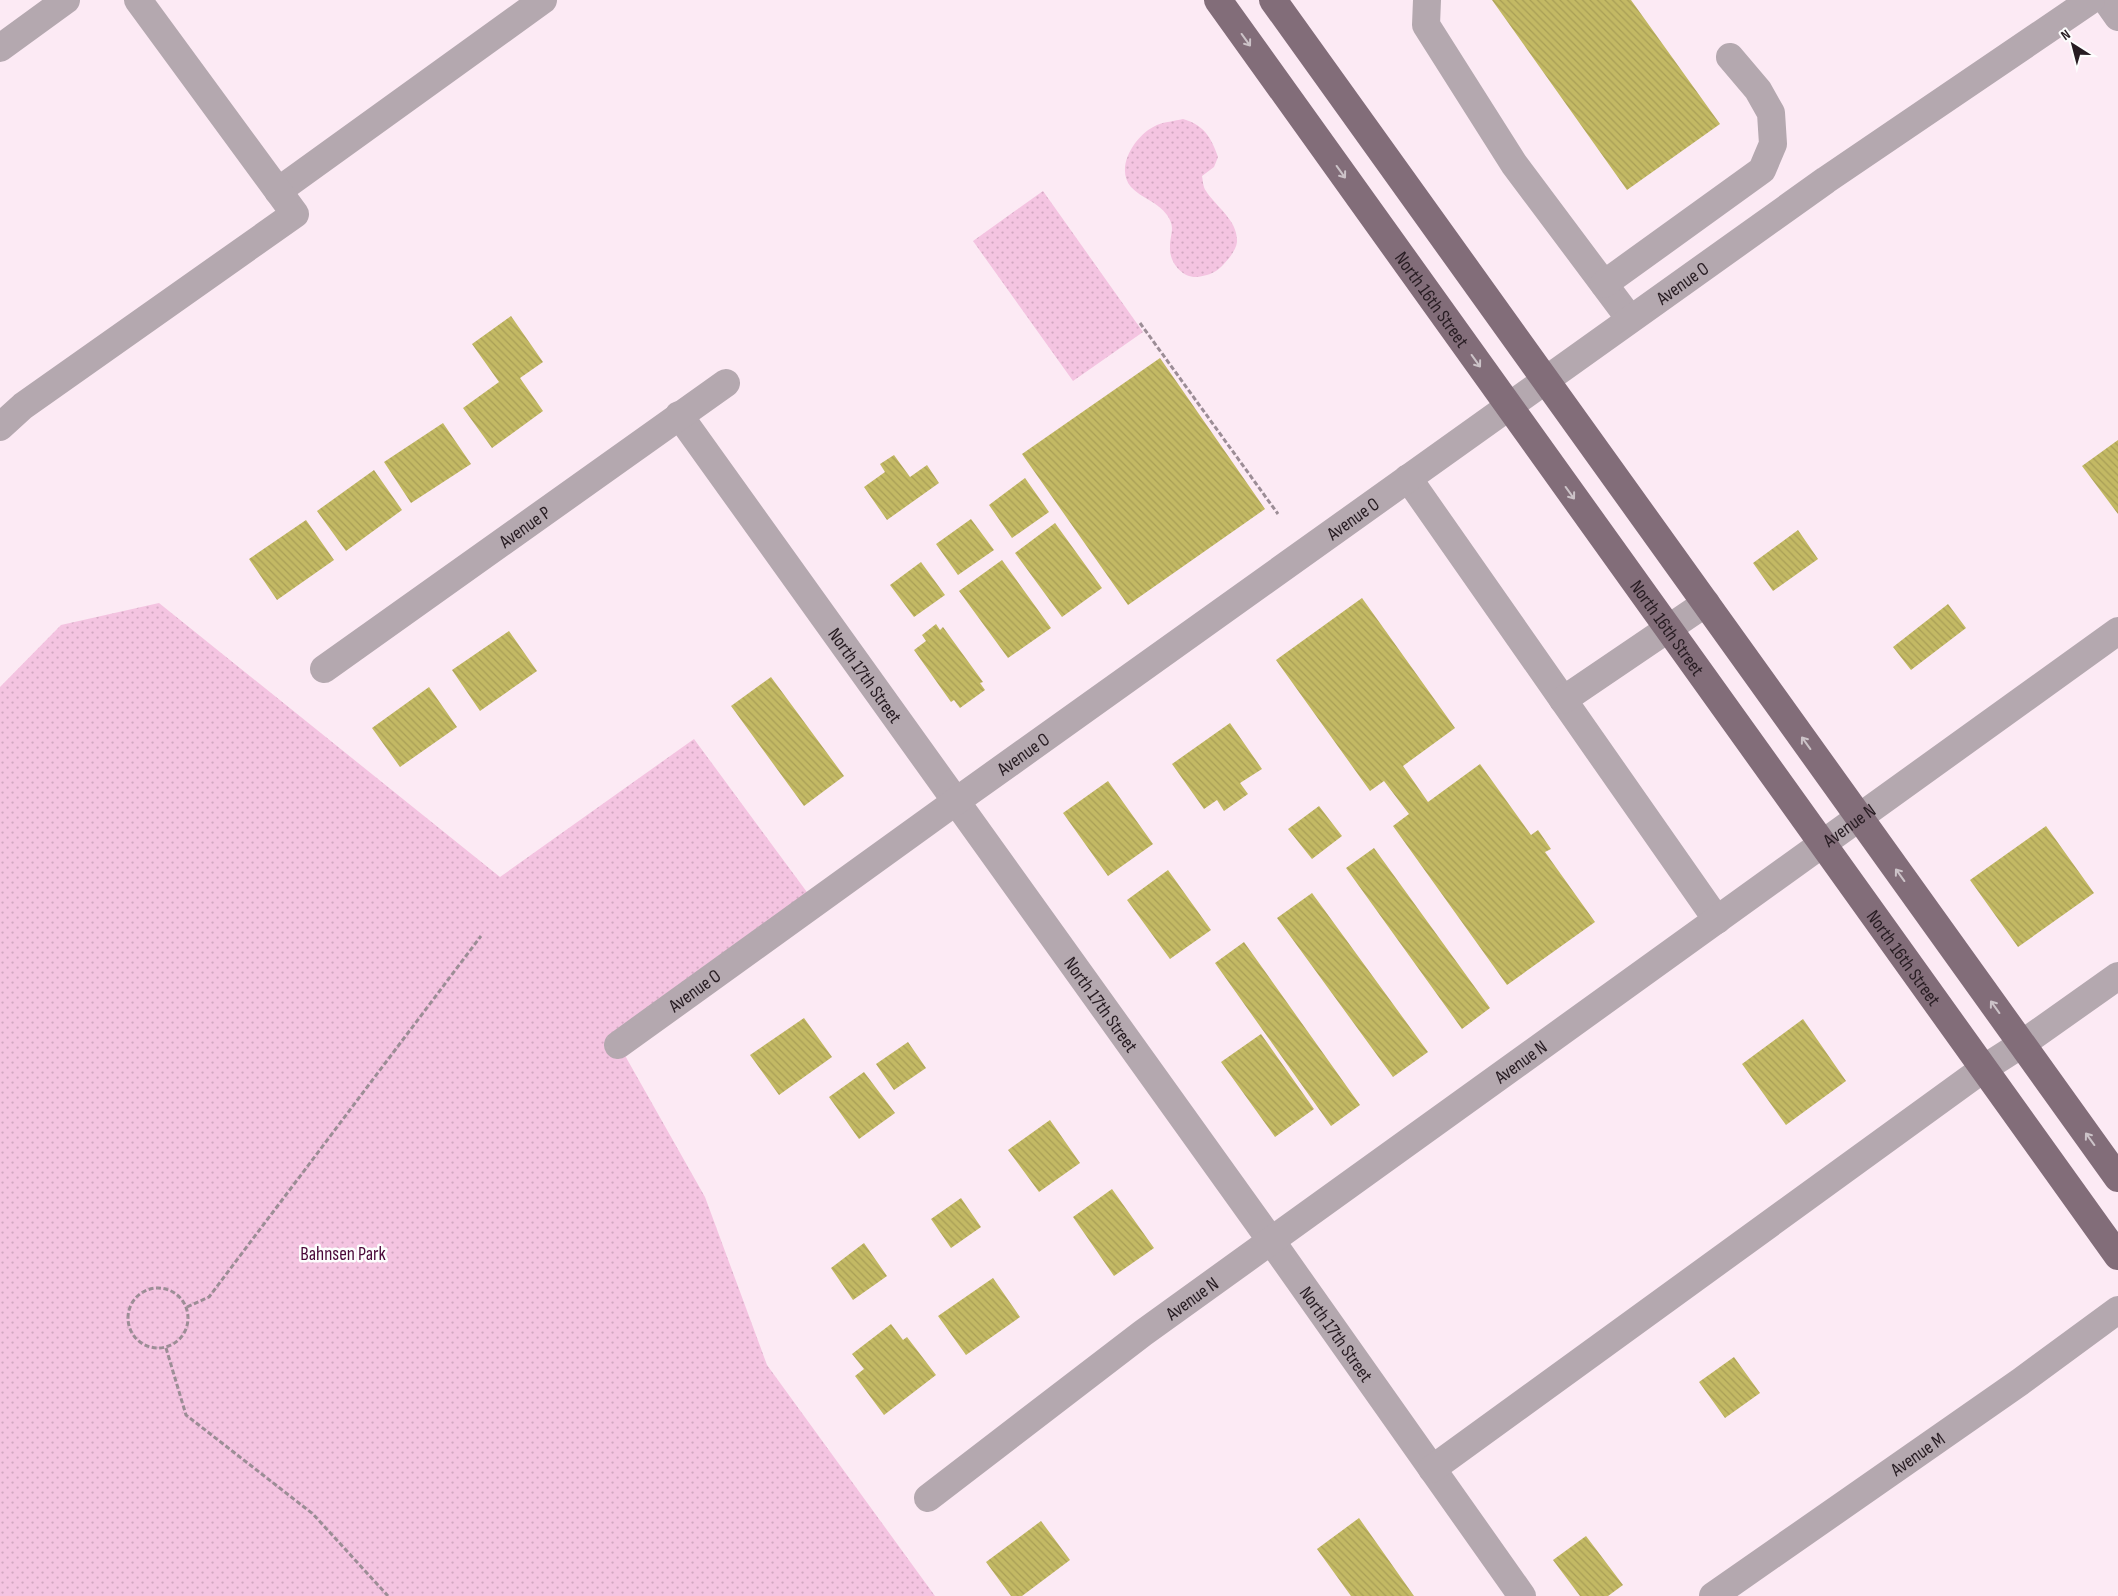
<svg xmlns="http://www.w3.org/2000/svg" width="2118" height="1596" font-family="'Sofia Sans Condensed',sans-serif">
  <defs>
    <pattern id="park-dots" width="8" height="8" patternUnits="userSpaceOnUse" patternTransform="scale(1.25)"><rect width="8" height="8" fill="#f4c4e1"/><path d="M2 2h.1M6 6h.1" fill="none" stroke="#d1a8c1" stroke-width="1.8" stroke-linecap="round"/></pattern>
    <pattern id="building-back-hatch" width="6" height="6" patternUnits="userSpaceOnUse" patternTransform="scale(1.25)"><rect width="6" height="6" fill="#c3b964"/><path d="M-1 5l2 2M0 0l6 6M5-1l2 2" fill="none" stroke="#a89e56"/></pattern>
  </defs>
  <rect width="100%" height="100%" fill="#fceaf4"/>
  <!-- park -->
  <path fill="url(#park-dots)" d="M 1183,119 C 1204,125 1211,137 1218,157 L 1214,167 L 1202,176 C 1203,181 1203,187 1206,191 C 1216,207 1238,220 1237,242 C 1236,251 1227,261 1221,267 C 1215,273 1206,276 1197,277 C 1182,278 1169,262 1170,247 C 1170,233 1176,228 1167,215 C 1158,202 1141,198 1131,187 C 1114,167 1136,134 1157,125 C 1164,122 1175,121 1183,119 Z
    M 1043,191 L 1143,332 L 1073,381 L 973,241 Z
    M 159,603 L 500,877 L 694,739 L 815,903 L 619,1045 L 705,1197 L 767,1365 L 935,1596 L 0,1596 L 0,687 L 61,625 Z"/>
  <!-- building -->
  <path fill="url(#building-back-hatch)" d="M 1492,0 L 1631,0 L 1720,124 L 1627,190 Z
    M 511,316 L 543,362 L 520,378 L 543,411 L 492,448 L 463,408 L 499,382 L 472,344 Z
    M 1160,358 L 1265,509 L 1128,605 L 1022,454 Z
    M 443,423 L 471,464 L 411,503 L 384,462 Z
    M 2118,440 L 2118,514 L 2082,466 Z
    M 894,455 L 910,477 L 927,465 L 939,483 L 887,520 L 864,487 L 885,472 L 880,464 Z
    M 374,470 L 402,510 L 346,551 L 317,511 Z
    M 1025,478 L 1049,512 L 1012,538 L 989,505 Z
    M 971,519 L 994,550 L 958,575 L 936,544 Z
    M 306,520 L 334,560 L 277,600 L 249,559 Z
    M 1055,523 L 1102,588 L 1062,617 L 1015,553 Z
    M 1798,530 L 1818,559 L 1773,591 L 1753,563 Z
    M 1002,560 L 1051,628 L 1008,658 L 959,591 Z
    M 921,562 L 945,595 L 914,617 L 890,585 Z
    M 1362,598 L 1455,728 L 1403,766 L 1428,802 L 1480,764 L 1531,835 L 1538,830 L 1551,849 L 1545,852 L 1595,922 L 1507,985 L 1393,826 L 1409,814 L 1384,781 L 1370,791 L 1276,660 Z
    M 1948,604 L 1966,628 L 1911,670 L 1893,647 Z
    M 936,624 L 940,630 L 943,627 L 983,682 L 980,683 L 985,690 L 960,708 L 954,700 L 951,702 L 914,650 L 926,641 L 922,635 Z
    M 509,631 L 537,671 L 480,711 L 452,670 Z
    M 771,677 L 844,776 L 804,806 L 731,706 Z
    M 429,687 L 457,727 L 400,767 L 372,728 Z
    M 1230,723 L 1262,769 L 1240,783 L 1248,794 L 1224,811 L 1217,800 L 1204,809 L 1172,764 Z
    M 1108,781 L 1153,844 L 1108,876 L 1063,813 Z
    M 1319,806 L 1342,836 L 1312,859 L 1288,829 Z
    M 2046,826 L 2094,893 L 2018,947 L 1970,880 Z
    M 1374,848 L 1490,1008 L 1462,1029 L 1346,868 Z
    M 1168,870 L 1211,930 L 1170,959 L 1127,900 Z
    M 1312,893 L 1428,1052 L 1393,1077 L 1277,918 Z
    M 1244,942 L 1360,1105 L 1331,1126 L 1215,963 Z
    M 804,1018 L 832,1057 L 779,1095 L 750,1055 Z
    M 1803,1019 L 1846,1081 L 1786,1125 L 1742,1064 Z
    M 1261,1034 L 1314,1109 L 1275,1137 L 1221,1062 Z
    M 908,1042 L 926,1068 L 894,1090 L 876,1064 Z
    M 864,1072 L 895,1113 L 859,1139 L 829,1097 Z
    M 1050,1120 L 1080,1163 L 1039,1192 L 1008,1150 Z
    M 1112,1189 L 1154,1248 L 1114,1276 L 1073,1217 Z
    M 961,1198 L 981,1227 L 951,1248 L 931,1219 Z
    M 864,1243 L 887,1276 L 853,1300 L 831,1268 Z
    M 993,1278 L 1020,1317 L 966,1355 L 938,1316 Z
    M 891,1324 L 903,1340 L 907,1337 L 936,1375 L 884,1415 L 855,1376 L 864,1369 L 852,1354 Z
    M 1734,1357 L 1760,1393 L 1725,1418 L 1699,1382 Z
    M 1359,1518 L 1414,1596 L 1351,1596 L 1317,1549 Z
    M 1041,1521 L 1070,1560 L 1022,1596 L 1011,1596 L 986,1562 Z
    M 1586,1536 L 1623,1585 L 1608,1596 L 1580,1596 L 1553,1560 Z"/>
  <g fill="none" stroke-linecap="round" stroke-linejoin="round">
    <!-- path -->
    <path stroke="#9c8d96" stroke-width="3" stroke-dasharray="5 2.5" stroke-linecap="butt" d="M 1140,323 L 1278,514
      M128 1318a30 30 0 1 1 60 0a30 30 0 1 1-60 0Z
      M 187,1307 L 209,1297 L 481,936
      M 166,1348 L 186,1415 L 313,1514 L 388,1596"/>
    <!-- minor -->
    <g stroke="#b4a8af" stroke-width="28">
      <path d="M 1427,0 L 1426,25 L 1514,164 L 1630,319"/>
      <path d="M 2106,0 L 2118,17"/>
      <path d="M 0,48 L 66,0"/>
      <path d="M 278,191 L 543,0"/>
      <path d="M 1604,284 L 1762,170 L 1773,144 L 1771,113 L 1758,90 L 1730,57"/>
      <path id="s1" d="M 679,415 L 1272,1242 L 1522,1596"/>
      <path d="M 0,427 L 23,406 L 295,214 L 138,0"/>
      <path d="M 1408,478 L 1717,920"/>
      <path id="s2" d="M 324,669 L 726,383"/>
      <path d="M 1563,700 L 1706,603"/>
      <path id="s3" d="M 618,1045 L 955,802 L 1826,180 L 2091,0"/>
      <path d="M 1432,1469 L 1983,1069 L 2022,1044 L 2118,976"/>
      <path id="s4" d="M 928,1498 L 1143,1333 L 2118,631"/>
      <path id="s5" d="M 1713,1596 L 2020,1382 L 2118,1310"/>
    </g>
    <!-- major -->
    <g stroke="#826d79" stroke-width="28">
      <path id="s6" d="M 1218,0 L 2118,1256"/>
      <path d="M 1273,0 L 2118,1178"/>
    </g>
  </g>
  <!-- one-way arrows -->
  <defs><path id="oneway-shaft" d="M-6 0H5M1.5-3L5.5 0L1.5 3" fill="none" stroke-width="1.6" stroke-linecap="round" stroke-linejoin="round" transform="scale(1.25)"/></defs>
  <g stroke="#ccc3c8">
    <use href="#oneway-shaft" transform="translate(1246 40) rotate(54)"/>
    <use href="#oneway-shaft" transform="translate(1341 172) rotate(54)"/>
    <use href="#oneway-shaft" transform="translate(1476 361) rotate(54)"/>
    <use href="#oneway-shaft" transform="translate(1570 493) rotate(54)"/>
    <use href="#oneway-shaft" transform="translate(1806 743) rotate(-126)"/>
    <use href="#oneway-shaft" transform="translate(1900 875) rotate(-126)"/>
    <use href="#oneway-shaft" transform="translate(1995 1007) rotate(-126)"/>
    <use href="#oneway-shaft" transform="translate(2090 1139) rotate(-126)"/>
  </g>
  <g text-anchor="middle" stroke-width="5" stroke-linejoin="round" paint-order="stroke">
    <!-- street labels -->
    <g font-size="19" fill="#271c22" stroke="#fdfdfd">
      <text dy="7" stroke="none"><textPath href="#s3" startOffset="1309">Avenue O</textPath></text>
      <text dy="7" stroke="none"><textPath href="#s6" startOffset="368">North 16th Street</textPath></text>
      <text dy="7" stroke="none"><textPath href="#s3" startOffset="904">Avenue O</textPath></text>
      <text dy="7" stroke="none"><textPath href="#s2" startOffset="246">Avenue P</textPath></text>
      <text dy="7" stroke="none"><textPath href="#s6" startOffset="772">North 16th Street</textPath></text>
      <text dy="7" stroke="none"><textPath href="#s1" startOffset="320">North 17th Street</textPath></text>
      <text dy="7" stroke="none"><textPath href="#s3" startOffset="499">Avenue O</textPath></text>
      <text dy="7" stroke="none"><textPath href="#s4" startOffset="1141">Avenue N</textPath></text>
      <text dy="7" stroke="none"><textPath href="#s6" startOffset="1178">North 16th Street</textPath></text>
      <text dy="7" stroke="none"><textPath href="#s3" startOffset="94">Avenue O</textPath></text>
      <text dy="7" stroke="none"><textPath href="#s1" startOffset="725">North 17th Street</textPath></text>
      <text dy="7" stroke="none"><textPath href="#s4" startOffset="736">Avenue N</textPath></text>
      <text dy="7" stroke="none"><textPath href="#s4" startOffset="331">Avenue N</textPath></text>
      <text dy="7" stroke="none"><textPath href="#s1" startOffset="1130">North 17th Street</textPath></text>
      <text dy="7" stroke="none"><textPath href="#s5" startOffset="249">Avenue M</textPath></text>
    </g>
    <!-- park labels -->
    <g font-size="19" fill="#4a0838" stroke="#fdfdfd">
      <text x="343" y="1260">Bahnsen Park</text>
    </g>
  </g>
  <!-- north arrow -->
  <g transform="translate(2073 45) rotate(324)" stroke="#fdfdfd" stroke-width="4" paint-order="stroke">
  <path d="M0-4L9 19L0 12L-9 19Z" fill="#271c22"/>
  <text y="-8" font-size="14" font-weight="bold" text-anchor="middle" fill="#271c22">N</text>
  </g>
</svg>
